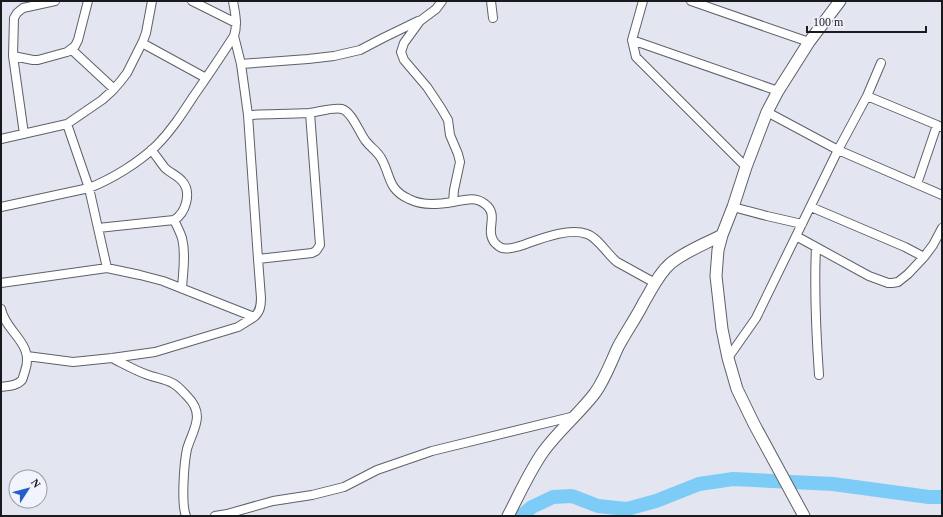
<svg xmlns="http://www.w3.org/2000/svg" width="943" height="517" font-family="Georgia,serif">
  <rect width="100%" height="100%" fill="#e3e6f0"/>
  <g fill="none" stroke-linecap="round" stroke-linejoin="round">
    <!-- river -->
    <path stroke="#7dccf8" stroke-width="14" d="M 521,516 L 532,507 L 553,497 L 572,496 L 598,506 L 627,509 L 656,501 L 699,484 L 733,479 L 833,484 L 929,497 L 942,497"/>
    <!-- street casing -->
    <g stroke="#5e6069" stroke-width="10">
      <path id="street" d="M 192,1 L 236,23
        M 442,1 L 436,9 L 420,21 L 404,43 L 401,52 L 404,60 L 427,87 L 441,108 L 448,120 L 450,135 L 458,154 L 460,162 L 454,190 L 453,202
        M 491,1 L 493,18
        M 643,1 L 632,40 L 636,57 L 746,167
        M 691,1 L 809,42
        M 632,40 L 778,91
        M 142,43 L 206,78
        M 71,49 L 114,89
        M 13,56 L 33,60 L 38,60 L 67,52 L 75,46 L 78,40 L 88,1
        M 241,64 L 308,59 L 334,56 L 360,50 L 383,38 L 418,21
        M 867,96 L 937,125
        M 767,112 L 838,150 L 942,195
        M 248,115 C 269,114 289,114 309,113 C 318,112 333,107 342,109 C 352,112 359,132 365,140 C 370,147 377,151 381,158 C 391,175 387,189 409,199 C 415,202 425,204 432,204 C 439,204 447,203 453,202 C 465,200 475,196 485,204 C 500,215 484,230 495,243 C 497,245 499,247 502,248 C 508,250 517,247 523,245 C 540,239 569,227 587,234 C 597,237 608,255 617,262 L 655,283
        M 67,124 L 89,188 L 107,268
        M 24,134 L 13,56 L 14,18 L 17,13 L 23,8 L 55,1
        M 1,139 L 67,124 L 102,100 L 112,91 L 120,82 L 127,73 L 143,41 L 146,33 L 152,1
        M 917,184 L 937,125 L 941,127
        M 1,207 L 89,188 C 112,179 138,163 156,146 C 171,131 182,114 193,97 C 207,77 221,56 234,36 C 238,24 235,13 233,1
        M 733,207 L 767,216 L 802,224
        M 811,207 L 905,247 L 924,257 L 933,245 L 942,228
        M 174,220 C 177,226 180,232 182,238 C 186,254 183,272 182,288
        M 98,228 L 174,220 C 186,213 192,192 182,181 C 177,175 170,173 165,168 C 160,162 156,155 151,150
        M 796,236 L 816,247 C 814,290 816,332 819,375
        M 816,247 L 869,276 L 888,283 L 892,283 L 898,282 L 908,274 L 924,257
        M 258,259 L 312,253 L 316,251 L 320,245 L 310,113
        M 1,283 L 107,268 L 140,275 L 163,281 L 254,317 C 260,312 261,306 261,298 L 258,259 L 248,115 L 241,64 L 234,36
        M 1,309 C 6,333 35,343 25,371 C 24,374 23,378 22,380 C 17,386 8,386 1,387
        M 27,356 L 73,362 L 112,358 L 155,352 L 238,327 L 254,317
        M 112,358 C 124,364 136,371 148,375 C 156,378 166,379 174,384 C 179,387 183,392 187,396 C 206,415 193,429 187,449 C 184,463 181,504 186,516
        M 728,358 L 756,318 L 838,150 L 867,96 L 881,63
        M 215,516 L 227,514 L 273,501 L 312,495 L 344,487 L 377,470 L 432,451 L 575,416"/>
    </g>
    <!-- secondary casing -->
    <g stroke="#5e6069" stroke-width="13">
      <path id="secondary" d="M 508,516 C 519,495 529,472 543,452 C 558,431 579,414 595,393 C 605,379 611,362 618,347 C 626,332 636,318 644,302 C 652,289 659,273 671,263 C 686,251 705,244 722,235
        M 804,516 L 754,424 L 737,389 L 728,358 L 722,329 L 716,276 L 718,250 L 722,235 L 733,207 L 746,167 L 767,112 L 778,91 L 809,42 L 840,1"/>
    </g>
    <!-- street -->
    <use href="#street" stroke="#fff" stroke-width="8"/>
    <!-- secondary -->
    <use href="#secondary" stroke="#fff" stroke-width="11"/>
  </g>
  <!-- border -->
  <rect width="943" height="517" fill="none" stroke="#191a1e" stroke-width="4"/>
  <!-- north arrow -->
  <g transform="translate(28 489) rotate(54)"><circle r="19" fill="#f1f3fd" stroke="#9b9ca4"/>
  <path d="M0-3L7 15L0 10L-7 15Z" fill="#255dca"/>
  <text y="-6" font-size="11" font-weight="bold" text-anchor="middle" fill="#191a1e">N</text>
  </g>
  <!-- scale -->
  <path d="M807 26v6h119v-6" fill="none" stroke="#191a1e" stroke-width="2"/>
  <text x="813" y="26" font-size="12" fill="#191a1e" stroke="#f1f3fd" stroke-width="3" paint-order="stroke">100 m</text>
</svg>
